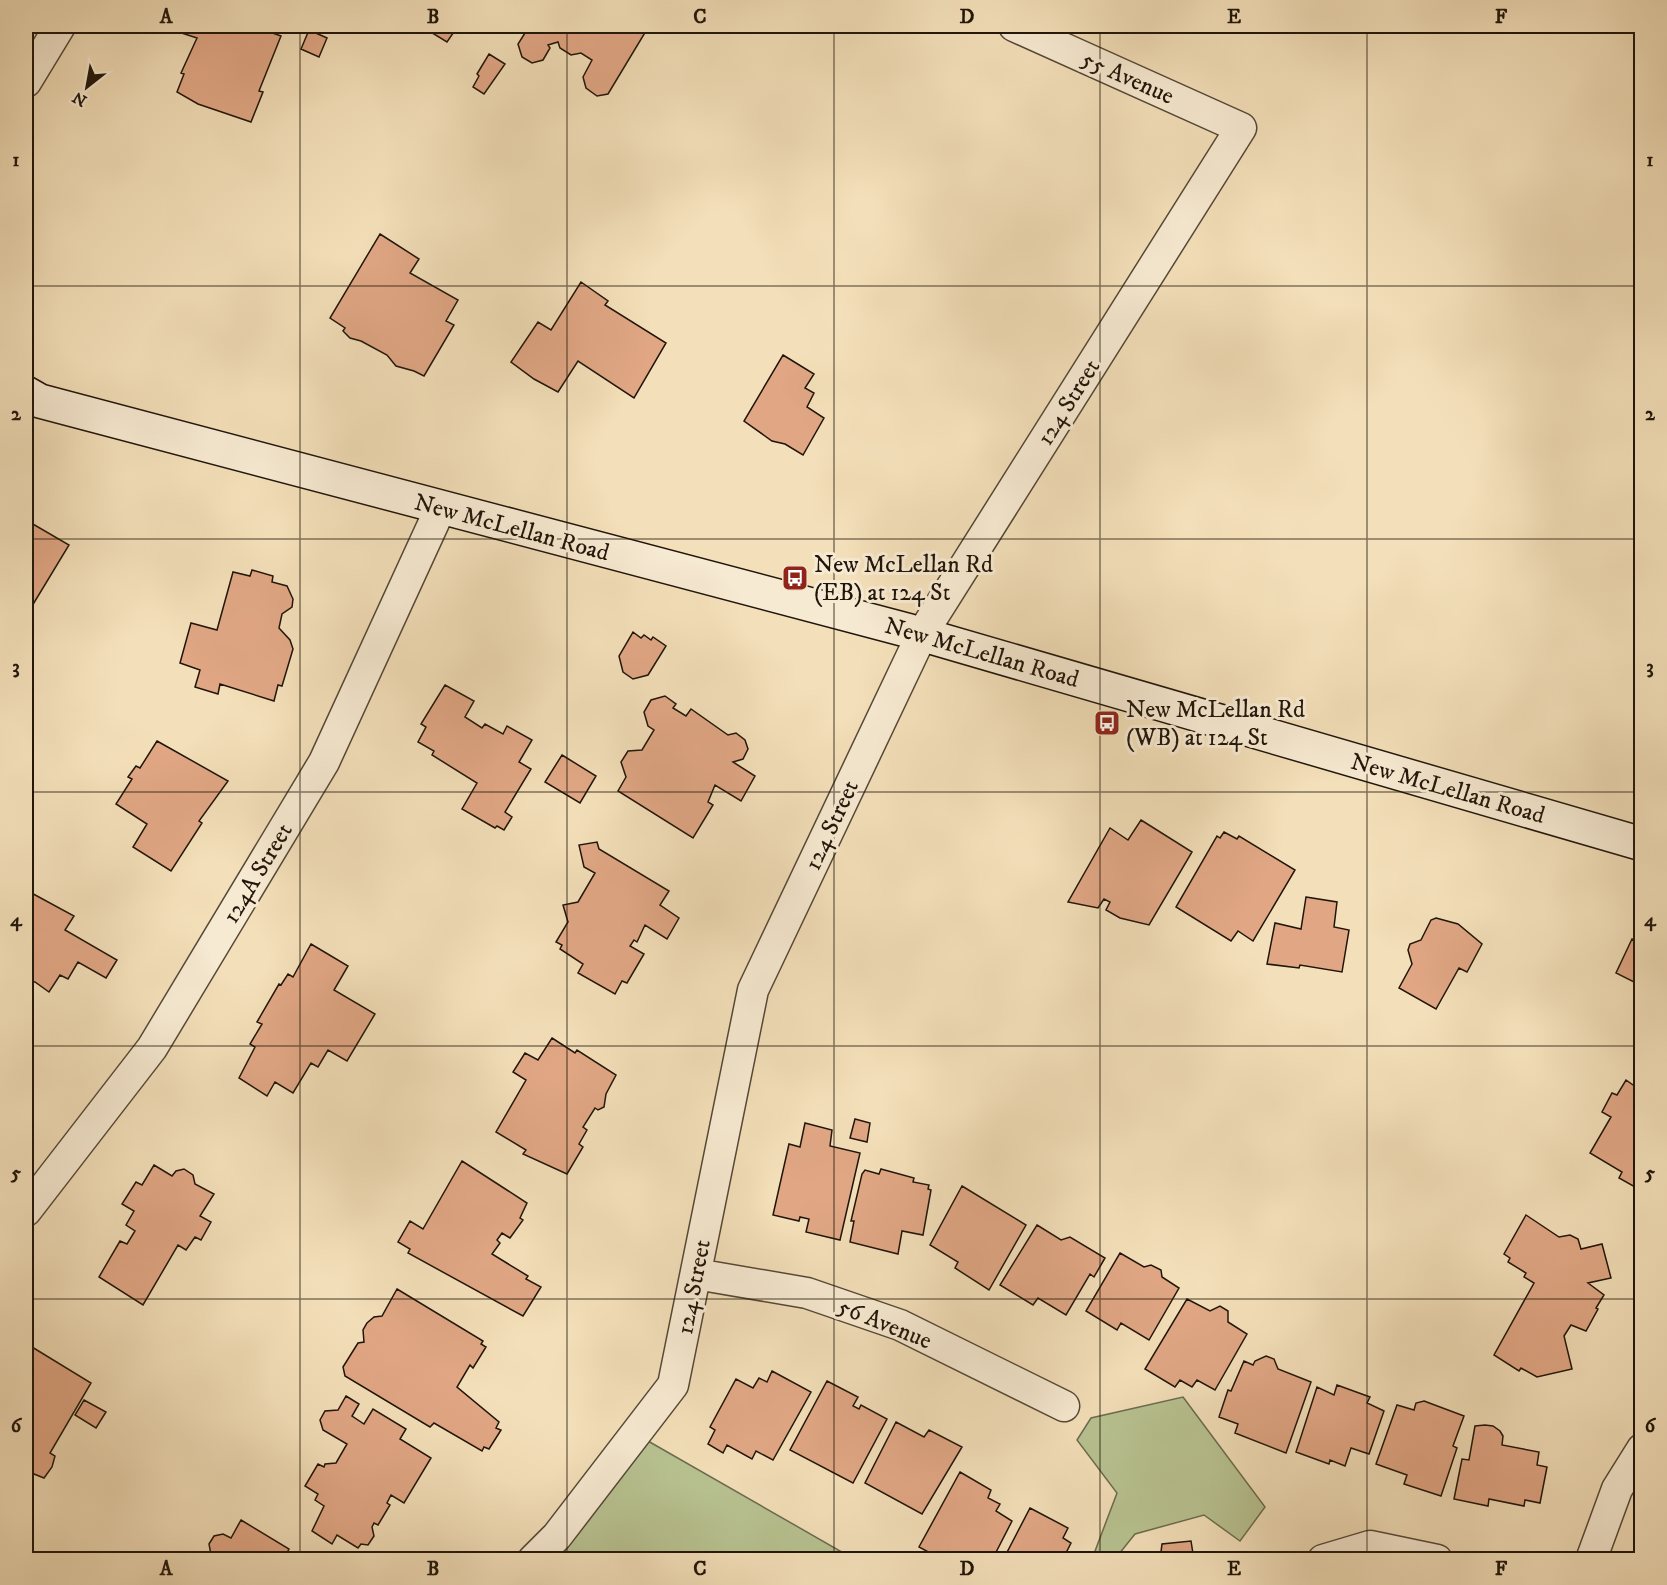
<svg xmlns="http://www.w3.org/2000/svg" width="1667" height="1585" font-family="'IM FELL DW Pica',serif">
  <rect width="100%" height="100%" fill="#f3dfb9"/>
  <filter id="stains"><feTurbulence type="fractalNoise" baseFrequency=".00333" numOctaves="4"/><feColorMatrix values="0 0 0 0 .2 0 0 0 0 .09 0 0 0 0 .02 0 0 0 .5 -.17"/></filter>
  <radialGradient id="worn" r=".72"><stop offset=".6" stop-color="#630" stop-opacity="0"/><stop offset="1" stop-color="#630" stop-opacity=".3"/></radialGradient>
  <!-- green -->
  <path fill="#b8c291" stroke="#6c6c4e" stroke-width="1.5" d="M 1183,1397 L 1265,1507 L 1240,1541 L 1204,1515 L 1135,1534 L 1115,1559 L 1092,1559 L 1117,1493 L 1077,1440 L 1091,1418 Z
    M 648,1441 L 854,1559 L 550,1560 Z"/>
  <!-- building -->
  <path fill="#e1a785" stroke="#20150a" stroke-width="1.5" d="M 160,26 L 253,26 L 281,36 L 259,91 L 263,92 L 251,122 L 198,104 L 177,92 L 184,74 L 181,73 L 197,38 Z
    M 425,26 L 458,26 L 447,42 L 424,28 Z
    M 531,26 L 649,26 L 608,94 L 597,96 L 586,88 L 583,77 L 592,60 L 581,53 L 571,55 L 560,48 L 558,42 L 548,45 L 550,48 L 543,60 L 532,63 L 522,57 L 518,44 L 525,33 L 533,31 Z
    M 309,30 L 327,38 L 319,57 L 301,49 Z
    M 489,54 L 505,64 L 484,94 L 473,87 L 479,76 L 477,74 Z
    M 380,234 L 419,259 L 410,273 L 458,300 L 446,321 L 454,325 L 424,376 L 414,371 L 396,366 L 387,355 L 361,341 L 350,338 L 343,331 L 345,328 L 330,318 Z
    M 581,282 L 608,301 L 605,305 L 666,343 L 634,398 L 578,361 L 558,392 L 534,379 L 511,362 L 538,322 L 551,330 Z
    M 783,355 L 814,374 L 805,388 L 814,393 L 807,407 L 824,418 L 803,455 L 785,444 L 772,441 L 744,421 Z
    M 26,520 L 69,545 L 26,616 Z
    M 252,570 L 273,576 L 272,582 L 287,586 L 293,599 L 292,607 L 282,614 L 279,628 L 290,640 L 293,649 L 282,686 L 278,685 L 274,701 L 220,684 L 218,694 L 195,687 L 200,670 L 180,663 L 191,623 L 217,630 L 233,572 L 250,576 Z
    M 633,632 L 641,638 L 644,635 L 651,640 L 653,637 L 666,646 L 648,675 L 633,679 L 623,672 L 619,656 Z
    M 445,685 L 474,701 L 465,717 L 482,728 L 485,724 L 503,734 L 507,726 L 532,740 L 519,762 L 531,769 L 505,812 L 512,817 L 504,830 L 497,826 L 495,828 L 462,809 L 477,783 L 432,755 L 434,751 L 418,742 L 426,727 L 421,724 Z
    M 665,696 L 676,704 L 673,708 L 686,716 L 691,709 L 728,735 L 736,733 L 745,740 L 748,749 L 743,759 L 733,762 L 755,776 L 741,801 L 715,785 L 708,802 L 713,805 L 693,838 L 618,791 L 626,777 L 621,762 L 628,751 L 642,750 L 654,730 L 648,726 L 644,712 L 651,700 Z
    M 157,741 L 228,781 L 199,821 L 202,823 L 171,871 L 133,847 L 147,824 L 116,804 L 132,779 L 128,777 L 136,766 L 140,768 Z
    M 562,755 L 596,776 L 580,803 L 545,782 Z
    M 1141,820 L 1192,852 L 1149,925 L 1120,918 L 1106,910 L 1110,902 L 1104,899 L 1098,908 L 1068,902 L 1110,828 L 1128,840 Z
    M 1224,832 L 1237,839 L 1239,836 L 1295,870 L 1253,941 L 1238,931 L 1231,941 L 1176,907 L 1217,836 L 1220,838 Z
    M 597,842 L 599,849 L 669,891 L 660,905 L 679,918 L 667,939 L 645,925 L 637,942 L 634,940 L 630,946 L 644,954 L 627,983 L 622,981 L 615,994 L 578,973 L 583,964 L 560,949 L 562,945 L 556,942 L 568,922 L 563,905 L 578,902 L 595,873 L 584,867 L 579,845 Z
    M 26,890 L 74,916 L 65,930 L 117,960 L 106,978 L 78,962 L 68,979 L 60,975 L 49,992 L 35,982 L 26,981 Z
    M 1306,897 L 1337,902 L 1334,927 L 1349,930 L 1342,972 L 1300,965 L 1299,968 L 1267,964 L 1275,923 L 1301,929 Z
    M 1436,918 L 1458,924 L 1482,944 L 1467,972 L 1459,968 L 1436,1009 L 1399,988 L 1412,964 L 1408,950 L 1410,944 L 1421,940 L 1431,920 Z
    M 1632,939 L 1642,944 L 1642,986 L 1616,973 Z
    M 311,944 L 348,966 L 334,990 L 375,1014 L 347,1061 L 328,1050 L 318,1067 L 311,1063 L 293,1093 L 275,1082 L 267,1096 L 239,1078 L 255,1047 L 250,1044 L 262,1024 L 257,1022 L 279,984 L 281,985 L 288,974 L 293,977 Z
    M 552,1038 L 575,1053 L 577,1050 L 616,1075 L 606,1094 L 604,1107 L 598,1110 L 595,1108 L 583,1127 L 587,1130 L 579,1144 L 583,1147 L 567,1174 L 523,1154 L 526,1150 L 496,1132 L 526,1080 L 513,1072 L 525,1053 L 538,1060 Z
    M 1642,1078 L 1642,1191 L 1619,1178 L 1622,1172 L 1590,1153 L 1611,1117 L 1602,1112 L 1612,1093 L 1617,1095 L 1626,1080 L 1636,1087 Z
    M 855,1119 L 870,1123 L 867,1142 L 850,1138 Z
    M 805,1123 L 832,1130 L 830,1146 L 860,1153 L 840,1240 L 806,1232 L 809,1219 L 800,1217 L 799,1221 L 773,1215 L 789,1144 L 800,1147 Z
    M 462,1161 L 527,1203 L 520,1218 L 523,1220 L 510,1238 L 502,1233 L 497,1240 L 500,1243 L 492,1254 L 528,1276 L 526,1279 L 541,1287 L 523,1316 L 408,1253 L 410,1249 L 398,1242 L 410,1221 L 423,1229 Z
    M 154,1165 L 172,1176 L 176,1171 L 184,1169 L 193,1175 L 195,1184 L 214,1194 L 200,1216 L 211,1222 L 201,1240 L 195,1237 L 186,1250 L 178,1245 L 143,1305 L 99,1277 L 120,1241 L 127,1244 L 135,1231 L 126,1225 L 134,1211 L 122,1204 L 136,1182 L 142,1185 Z
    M 881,1169 L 914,1178 L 913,1182 L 929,1185 L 928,1189 L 931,1190 L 923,1235 L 902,1231 L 898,1254 L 850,1242 L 854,1221 L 851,1221 L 862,1174 L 865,1170 L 879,1174 Z
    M 962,1186 L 1026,1225 L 989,1290 L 955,1268 L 958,1262 L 930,1245 Z
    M 1526,1215 L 1559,1237 L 1570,1235 L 1578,1239 L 1581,1249 L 1602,1244 L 1611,1278 L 1588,1283 L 1604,1295 L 1596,1308 L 1598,1309 L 1586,1331 L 1571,1325 L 1564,1336 L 1572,1369 L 1537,1377 L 1521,1368 L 1519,1371 L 1494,1355 L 1534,1283 L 1524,1277 L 1526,1273 L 1508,1262 L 1510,1258 L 1504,1254 Z
    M 1037,1225 L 1061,1240 L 1070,1237 L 1105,1258 L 1094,1277 L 1090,1274 L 1066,1315 L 1038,1298 L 1033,1305 L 1000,1285 Z
    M 1120,1253 L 1144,1267 L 1151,1265 L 1161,1270 L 1162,1277 L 1179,1288 L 1149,1340 L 1121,1323 L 1117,1330 L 1086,1311 Z
    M 397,1289 L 483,1341 L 481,1344 L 486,1347 L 473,1368 L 470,1365 L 457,1387 L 499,1422 L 496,1428 L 501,1430 L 489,1449 L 484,1447 L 482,1451 L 434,1423 L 430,1427 L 345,1376 L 343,1367 L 358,1343 L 364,1342 L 363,1330 L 367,1323 L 374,1317 L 382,1316 Z
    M 1187,1299 L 1210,1311 L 1220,1306 L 1228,1311 L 1228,1322 L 1247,1334 L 1215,1390 L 1197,1380 L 1192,1387 L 1180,1380 L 1175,1387 L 1145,1369 Z
    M 32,1347 L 91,1383 L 50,1453 L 55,1456 L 52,1467 L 44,1478 L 29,1472 L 26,1478 L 26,1358 Z
    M 1266,1356 L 1274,1359 L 1278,1369 L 1311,1382 L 1286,1453 L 1235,1433 L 1238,1424 L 1219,1417 L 1228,1390 L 1231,1391 L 1244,1361 L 1253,1365 L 1255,1361 Z
    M 772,1371 L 811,1392 L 773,1460 L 756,1451 L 752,1459 L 727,1445 L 723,1453 L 708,1444 L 715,1430 L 710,1427 L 736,1379 L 753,1388 L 759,1378 L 767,1382 Z
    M 827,1381 L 858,1397 L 853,1406 L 859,1409 L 861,1405 L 887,1419 L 853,1483 L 790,1450 Z
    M 1337,1385 L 1370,1397 L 1367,1403 L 1384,1411 L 1369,1454 L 1351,1448 L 1345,1466 L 1330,1460 L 1329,1464 L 1296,1452 L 1317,1387 L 1334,1395 Z
    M 346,1396 L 359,1404 L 352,1416 L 364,1424 L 373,1409 L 406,1429 L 400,1439 L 431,1458 L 404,1503 L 391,1495 L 387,1503 L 390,1505 L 378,1525 L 374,1523 L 372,1527 L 374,1536 L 368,1545 L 361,1544 L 358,1548 L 337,1535 L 332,1544 L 312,1531 L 324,1506 L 315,1500 L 318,1494 L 305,1486 L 318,1464 L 324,1467 L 325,1464 L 336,1463 L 347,1444 L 323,1430 L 320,1420 L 325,1411 L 338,1410 Z
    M 84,1400 L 106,1412 L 96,1428 L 75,1415 Z
    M 1424,1401 L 1464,1416 L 1453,1446 L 1457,1448 L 1441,1496 L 1404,1484 L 1407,1475 L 1376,1464 L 1397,1405 L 1414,1410 L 1416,1403 Z
    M 896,1422 L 924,1437 L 929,1430 L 962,1447 L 922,1514 L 865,1483 Z
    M 1485,1425 L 1493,1426 L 1500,1431 L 1503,1436 L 1502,1445 L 1539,1452 L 1537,1465 L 1547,1467 L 1540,1503 L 1525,1500 L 1524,1506 L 1489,1499 L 1488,1506 L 1454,1499 L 1462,1459 L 1469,1460 L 1475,1426 Z
    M 960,1472 L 991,1490 L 988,1498 L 1000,1504 L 996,1511 L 1012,1521 L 992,1560 L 943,1560 L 919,1547 Z
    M 1030,1508 L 1068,1528 L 1063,1538 L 1071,1543 L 1066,1553 L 1077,1560 L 1003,1560 Z
    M 241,1520 L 289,1549 L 283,1560 L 220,1560 L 211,1555 L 209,1544 L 214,1536 L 223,1534 L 231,1538 Z
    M 1191,1541 L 1194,1560 L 1160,1560 L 1162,1544 Z"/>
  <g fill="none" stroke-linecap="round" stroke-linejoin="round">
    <!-- street casing -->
    <g stroke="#554836" stroke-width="33">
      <path id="street" d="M 26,82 L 60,26
        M 26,1211 L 152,1048 L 324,762 L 441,507
        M 696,1274 L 807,1293 L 900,1325 L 1064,1406
        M 533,1560 L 557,1536 L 673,1385 L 753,990 L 922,634 L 1241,128 L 1014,26
        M 1323,1560 L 1370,1546 L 1437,1560
        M 1591,1560 L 1617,1489 L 1642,1449"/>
    </g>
    <!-- secondary casing -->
    <g stroke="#20150a" stroke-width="36">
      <path id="secondary" d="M 26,393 L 40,401 L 910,631 L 1642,844"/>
    </g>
    <!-- street -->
    <use href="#street" stroke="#f7ead2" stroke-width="30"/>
    <!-- secondary -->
    <use href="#secondary" stroke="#f7ead2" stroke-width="33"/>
  </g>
  <!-- grid -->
  <path fill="none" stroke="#20150a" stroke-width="1.5" stroke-opacity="0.55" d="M 300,26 L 300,1560M 567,26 L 567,1560M 834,26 L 834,1560M 1100,26 L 1100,1560M 1367,26 L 1367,1560M 26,286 L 1642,286M 26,539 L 1642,539M 26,792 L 1642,792M 26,1046 L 1642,1046M 26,1299 L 1642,1299"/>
  <!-- icons -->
  <defs>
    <g id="bus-square" transform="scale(1.35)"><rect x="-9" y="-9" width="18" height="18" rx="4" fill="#8f2418" stroke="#f7ead2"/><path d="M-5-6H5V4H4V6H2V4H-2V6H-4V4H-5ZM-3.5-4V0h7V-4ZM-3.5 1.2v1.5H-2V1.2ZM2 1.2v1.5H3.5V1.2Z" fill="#fff"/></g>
  </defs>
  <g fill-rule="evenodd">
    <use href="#bus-square" x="795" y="578"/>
    <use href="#bus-square" x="1107" y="723"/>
  </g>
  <g text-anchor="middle" stroke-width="6" stroke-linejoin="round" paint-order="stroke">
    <!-- street labels -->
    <g font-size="24" fill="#20150a" stroke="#f7ead2">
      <text transform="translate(1128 77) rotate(24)" y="8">55 Avenue</text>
      <text transform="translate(1068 402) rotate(-58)" y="8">124 Street</text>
      <text transform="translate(512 527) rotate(15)" y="8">New McLellan Road</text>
      <text transform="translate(982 652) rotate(16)" y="8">New McLellan Road</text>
      <text transform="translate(1448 788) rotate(16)" y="8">New McLellan Road</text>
      <text transform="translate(831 825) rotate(-65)" y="8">124 Street</text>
      <text transform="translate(257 873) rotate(-59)" y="8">124A Street</text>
      <text transform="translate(693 1287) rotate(-79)" y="8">124 Street</text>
      <text transform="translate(885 1323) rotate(22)" y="8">56 Avenue</text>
    </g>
    <!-- poi labels -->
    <g font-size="24" fill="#20150a" stroke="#f7ead2" text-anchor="start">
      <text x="814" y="572">New McLellan Rd<tspan x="814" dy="28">(EB) at 124 St</tspan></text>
      <text x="1126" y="717">New McLellan Rd<tspan x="1126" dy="28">(WB) at 124 St</tspan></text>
    </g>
  </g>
  <!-- margin -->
  <rect width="1667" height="1585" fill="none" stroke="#f3dfb9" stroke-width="66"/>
  <!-- north arrow -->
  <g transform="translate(87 87) rotate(211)" stroke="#f7ead2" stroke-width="4.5" paint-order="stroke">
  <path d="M0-4.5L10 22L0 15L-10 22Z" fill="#20150a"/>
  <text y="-9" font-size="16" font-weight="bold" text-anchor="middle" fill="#20150a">N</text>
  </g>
  <rect x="33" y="33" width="1601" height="1519" fill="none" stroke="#20150a" stroke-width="2"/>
  <g font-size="20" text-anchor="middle" font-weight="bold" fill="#20150a">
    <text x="166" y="23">A</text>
    <text x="433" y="23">B</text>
    <text x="700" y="23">C</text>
    <text x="967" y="23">D</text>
    <text x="1234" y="23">E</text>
    <text x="1501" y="23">F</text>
    <text x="16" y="166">1</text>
    <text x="1650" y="166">1</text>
    <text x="16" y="420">2</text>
    <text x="1650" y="420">2</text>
    <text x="16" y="673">3</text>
    <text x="1650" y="673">3</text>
    <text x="16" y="926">4</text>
    <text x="1650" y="926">4</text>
    <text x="16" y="1179">5</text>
    <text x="1650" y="1179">5</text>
    <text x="16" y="1432">6</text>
    <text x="1650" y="1432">6</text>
    <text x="166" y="1575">A</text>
    <text x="433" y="1575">B</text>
    <text x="700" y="1575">C</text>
    <text x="967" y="1575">D</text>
    <text x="1234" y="1575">E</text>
    <text x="1501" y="1575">F</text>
  </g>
  <rect width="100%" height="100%" filter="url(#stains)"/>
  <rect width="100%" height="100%" fill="url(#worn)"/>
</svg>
